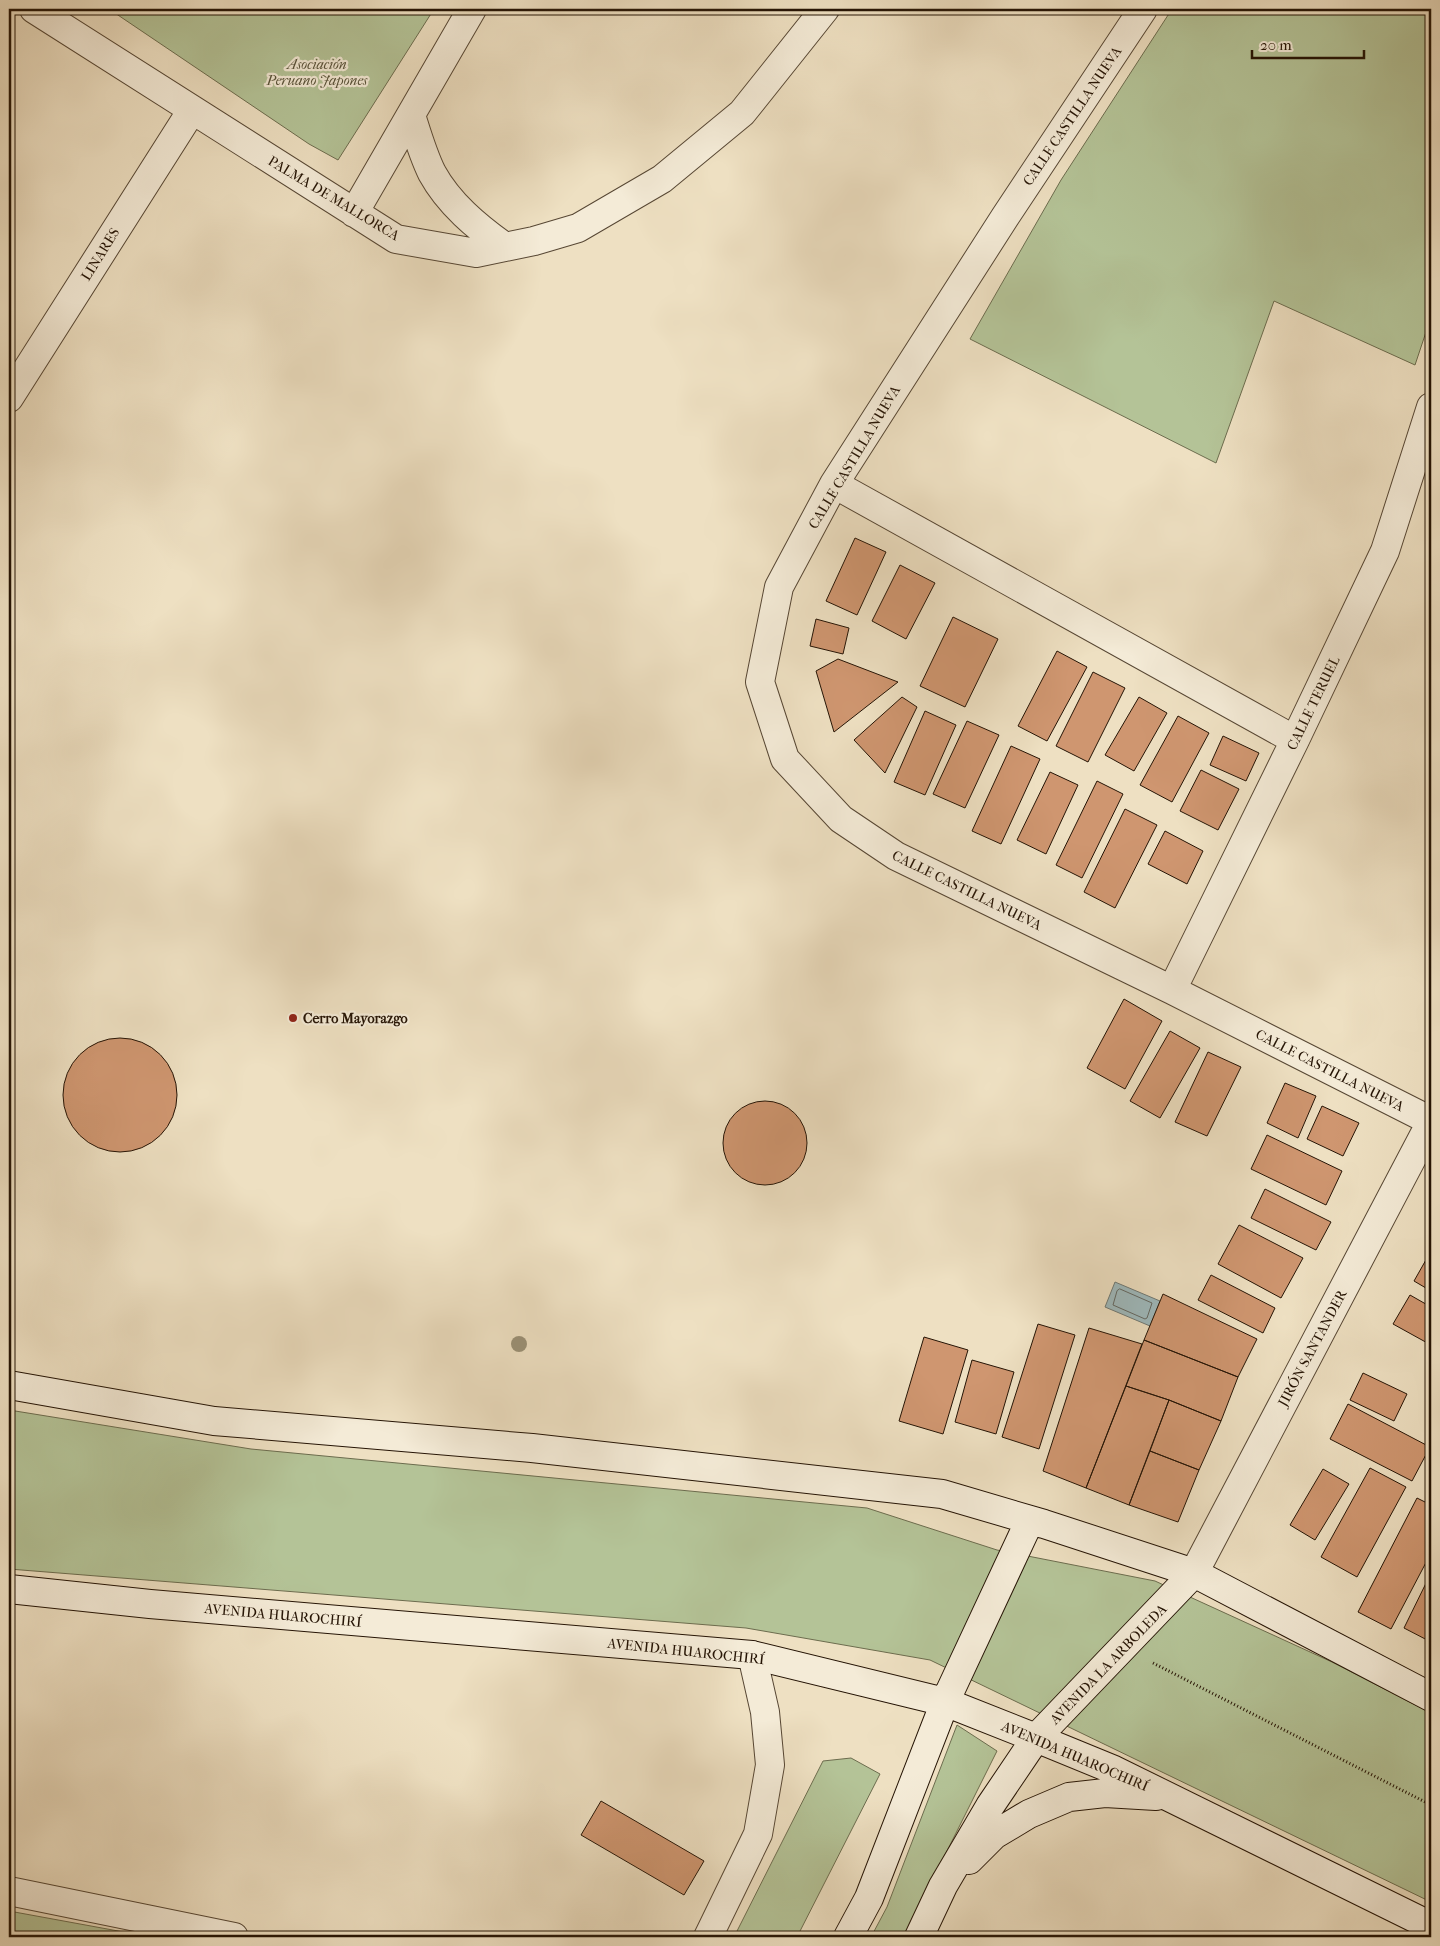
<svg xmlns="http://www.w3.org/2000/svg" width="1440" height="1946" font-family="'IM FELL French Canon',serif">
  <rect width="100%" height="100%" fill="#eee0c2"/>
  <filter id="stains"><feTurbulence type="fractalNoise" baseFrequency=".004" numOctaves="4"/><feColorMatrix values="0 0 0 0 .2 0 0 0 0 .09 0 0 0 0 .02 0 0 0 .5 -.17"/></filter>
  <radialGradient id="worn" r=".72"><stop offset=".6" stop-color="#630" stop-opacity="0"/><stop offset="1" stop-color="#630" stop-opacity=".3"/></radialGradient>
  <!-- green -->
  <path fill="#b4c397" stroke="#6c6c4e" d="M 109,9 L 434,9 L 338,160 L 309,144 Z
    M 1172,9 L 1431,9 L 1431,317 L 1415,365 L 1274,301 L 1216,463 L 970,339 L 1061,180 Z
    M 9,1410 L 251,1449 L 867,1508 L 997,1550 L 1155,1581 L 1332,1662 L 1431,1713 L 1431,1902 L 930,1660 L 746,1628 L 9,1569 Z
    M 957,1725 L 997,1751 L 904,1937 L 871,1937 L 887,1907 Z
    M 851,1758 L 880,1774 L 797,1937 L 734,1937 L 823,1761 Z
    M 9,1911 L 151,1937 L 9,1937 Z"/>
  <!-- water -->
  <path fill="#9ebabe" stroke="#6e7874" d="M 1115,1282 L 1160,1301 L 1150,1326 L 1105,1307 Z"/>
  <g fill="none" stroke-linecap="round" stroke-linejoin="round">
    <!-- shore -->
    <path stroke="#626762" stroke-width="1" d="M 1120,1289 L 1152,1303 L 1147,1318 L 1145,1319 L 1113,1305 L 1117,1291 Z"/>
  </g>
  <!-- building -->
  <path fill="#cf9670" stroke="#251405" d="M 855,538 L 886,552 L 857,615 L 826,601 Z
    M 900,565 L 935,583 L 906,639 L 872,621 Z
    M 953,617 L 998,639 L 965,707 L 920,686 Z
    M 816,619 L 849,628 L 843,654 L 810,646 Z
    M 1057,651 L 1087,667 L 1047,741 L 1018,726 Z
    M 838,659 L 898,682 L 834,732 L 816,671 Z
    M 1093,672 L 1125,688 L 1088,762 L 1056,746 Z
    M 902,697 L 917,707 L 885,773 L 854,740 Z
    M 1139,697 L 1167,713 L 1134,771 L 1105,755 Z
    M 925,711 L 956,725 L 925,795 L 894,782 Z
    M 1178,716 L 1209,733 L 1172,802 L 1140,785 Z
    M 967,721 L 999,735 L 965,808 L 933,794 Z
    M 1223,736 L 1259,753 L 1246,781 L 1210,765 Z
    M 1011,746 L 1040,759 L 1001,844 L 972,831 Z
    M 1201,770 L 1239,789 L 1218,830 L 1180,811 Z
    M 1050,772 L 1078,785 L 1046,854 L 1017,840 Z
    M 1097,781 L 1123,794 L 1082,878 L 1056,865 Z
    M 1125,809 L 1157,825 L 1115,908 L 1084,892 Z
    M 1165,831 L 1203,851 L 1187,884 L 1148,864 Z
    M 1124,999 L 1162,1021 L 1125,1089 L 1087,1068 Z
    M 1170,1031 L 1200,1048 L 1160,1118 L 1130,1101 Z
    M63 1095a57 57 0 1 1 114 0a57 57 0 1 1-114 0Z
    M 1208,1052 L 1241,1067 L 1207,1136 L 1175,1122 Z
    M 1285,1083 L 1316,1096 L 1298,1138 L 1267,1123 Z
    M723 1143a42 42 0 1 1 84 0a42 42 0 1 1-84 0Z
    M 1322,1106 L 1359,1123 L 1343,1156 L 1307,1139 Z
    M 1267,1135 L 1342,1171 L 1326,1205 L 1251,1169 Z
    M 1265,1189 L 1331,1222 L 1316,1250 L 1251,1218 Z
    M 1239,1225 L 1303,1258 L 1281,1298 L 1218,1264 Z
    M 1431,1251 L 1431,1291 L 1414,1281 Z
    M 1211,1275 L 1275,1308 L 1263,1333 L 1198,1300 Z
    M 1163,1294 L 1257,1339 L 1238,1377 L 1144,1340 Z
    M 1410,1295 L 1431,1307 L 1431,1345 L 1393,1324 Z
    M 1038,1324 L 1075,1335 L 1039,1449 L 1002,1437 Z
    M 1089,1328 L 1142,1344 L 1086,1488 L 1043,1471 Z
    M 924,1337 L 968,1350 L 943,1434 L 899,1421 Z
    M 1144,1340 L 1238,1377 L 1221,1421 L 1169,1400 L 1126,1386 Z
    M 972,1360 L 1014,1372 L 996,1434 L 955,1422 Z
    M 1363,1373 L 1407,1394 L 1394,1421 L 1350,1400 Z
    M 1126,1386 L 1169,1400 L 1129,1505 L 1086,1488 Z
    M 1169,1400 L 1221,1421 L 1199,1470 L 1150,1451 Z
    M 1348,1404 L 1430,1447 L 1412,1481 L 1330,1439 Z
    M 1150,1451 L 1199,1470 L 1178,1522 L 1129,1505 Z
    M 1370,1468 L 1406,1487 L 1357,1577 L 1321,1557 Z
    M 1323,1469 L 1349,1484 L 1315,1540 L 1290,1525 Z
    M 1417,1498 L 1431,1505 L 1431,1553 L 1391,1629 L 1358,1612 Z
    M 1431,1573 L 1431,1642 L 1404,1628 Z
    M 601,1801 L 704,1861 L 684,1895 L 581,1835 Z"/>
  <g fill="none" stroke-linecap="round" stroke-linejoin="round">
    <!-- street casing -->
    <g stroke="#574734" stroke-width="30">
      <path id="street" d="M 34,9 L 396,239 L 476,253 L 534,241 L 578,228 L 662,179 L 742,113 L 825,9
        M 1143,9 L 1005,217 L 834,484 L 779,587 L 760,682 L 785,759 L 841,819 L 896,856 L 1172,990 L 1431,1121
        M 411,115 C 417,134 423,155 432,173 C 449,204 477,227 505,247
        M 354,213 L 472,9
        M 9,398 L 192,110
        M 834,484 L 1295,740
        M 1172,990 L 1295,740 L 1385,551 L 1431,407
        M 1194,1573 L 1431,1122
        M 9,1891 L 234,1937
        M 708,1937 L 758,1834 L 770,1765 L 765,1712 L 752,1655"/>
    </g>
    <!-- secondary casing -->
    <g stroke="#251405" stroke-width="30">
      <path id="secondary" d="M 9,1385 L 214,1421 L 532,1448 L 942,1494 L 1044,1524 L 1194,1573 L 1431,1697
        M 9,1589 L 150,1604 L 752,1655 L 945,1702 L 1036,1738 L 1114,1770 L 1431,1926
        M 969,1860 L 994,1835 L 1029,1814 L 1069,1797 L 1105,1793 L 1156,1796
        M 848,1937 L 869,1898 L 945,1702 L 1030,1520
        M 919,1937 L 943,1886 L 990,1806 L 1036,1738 L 1194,1573"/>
    </g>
    <!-- path -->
    <path stroke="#251405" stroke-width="3" stroke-dasharray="1 2.5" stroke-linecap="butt" d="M 1153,1663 L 1431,1805"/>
    <!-- street -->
    <use href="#street" stroke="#f4ebd7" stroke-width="28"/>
    <!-- secondary -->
    <use href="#secondary" stroke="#f4ebd7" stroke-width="28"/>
  </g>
  <!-- trees -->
  <circle fill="#9b9176" cx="519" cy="1344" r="8"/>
  <!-- markers -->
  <circle fill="#8f2418" stroke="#f4ebd7" stroke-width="2" cx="293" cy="1018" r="5"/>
  <g text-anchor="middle" stroke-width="4.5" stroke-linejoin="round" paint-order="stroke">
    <!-- park labels -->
    <g font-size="14" font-style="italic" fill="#575138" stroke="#f4ebd7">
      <text x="317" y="69">Asociación<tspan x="317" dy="16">Peruano Japones</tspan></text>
    </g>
    <!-- street labels -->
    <g font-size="14" fill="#251405" stroke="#f4ebd7">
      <text transform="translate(1072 116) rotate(-56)" y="5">CALLE CASTILLA NUEVA</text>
      <text transform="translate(334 198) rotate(31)" y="5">PALMA DE MALLORCA</text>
      <text transform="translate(100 254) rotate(-58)" y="5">LINARES</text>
      <text transform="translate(854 457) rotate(-59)" y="5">CALLE CASTILLA NUEVA</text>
      <text transform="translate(1313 703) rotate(-64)" y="5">CALLE TERUEL</text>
      <text transform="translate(967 890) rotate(26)" y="5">CALLE CASTILLA NUEVA</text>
      <text transform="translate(1330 1070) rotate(27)" y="5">CALLE CASTILLA NUEVA</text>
      <text transform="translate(1312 1348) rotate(-62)" y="5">JIRÓN SANTANDER</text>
      <text transform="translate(283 1615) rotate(5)" y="5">AVENIDA HUAROCHIRÍ</text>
      <text transform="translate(686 1651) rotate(6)" y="5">AVENIDA HUAROCHIRÍ</text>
      <text transform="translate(1108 1664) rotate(-46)" y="5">AVENIDA LA ARBOLEDA</text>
      <text transform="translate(1075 1756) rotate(23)" y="5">AVENIDA HUAROCHIRÍ</text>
    </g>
    <!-- poi labels -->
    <g font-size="14" font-weight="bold" fill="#251405" stroke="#f4ebd7" text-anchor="start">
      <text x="303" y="1023">Cerro Mayorazgo</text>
    </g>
  </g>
  <!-- margin -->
  <rect width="1440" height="1946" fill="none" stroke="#eee0c2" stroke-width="30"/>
  <rect x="10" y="10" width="1420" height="1926" fill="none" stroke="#251405" stroke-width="2.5"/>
  <rect x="15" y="15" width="1410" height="1916" fill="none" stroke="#251405"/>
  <!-- scale -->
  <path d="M1252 50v8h112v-8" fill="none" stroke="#251405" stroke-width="2.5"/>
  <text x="1260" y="50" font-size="15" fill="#251405" stroke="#f4ebd7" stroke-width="4" paint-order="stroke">20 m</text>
  <rect width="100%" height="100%" filter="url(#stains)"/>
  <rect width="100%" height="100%" fill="url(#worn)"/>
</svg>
